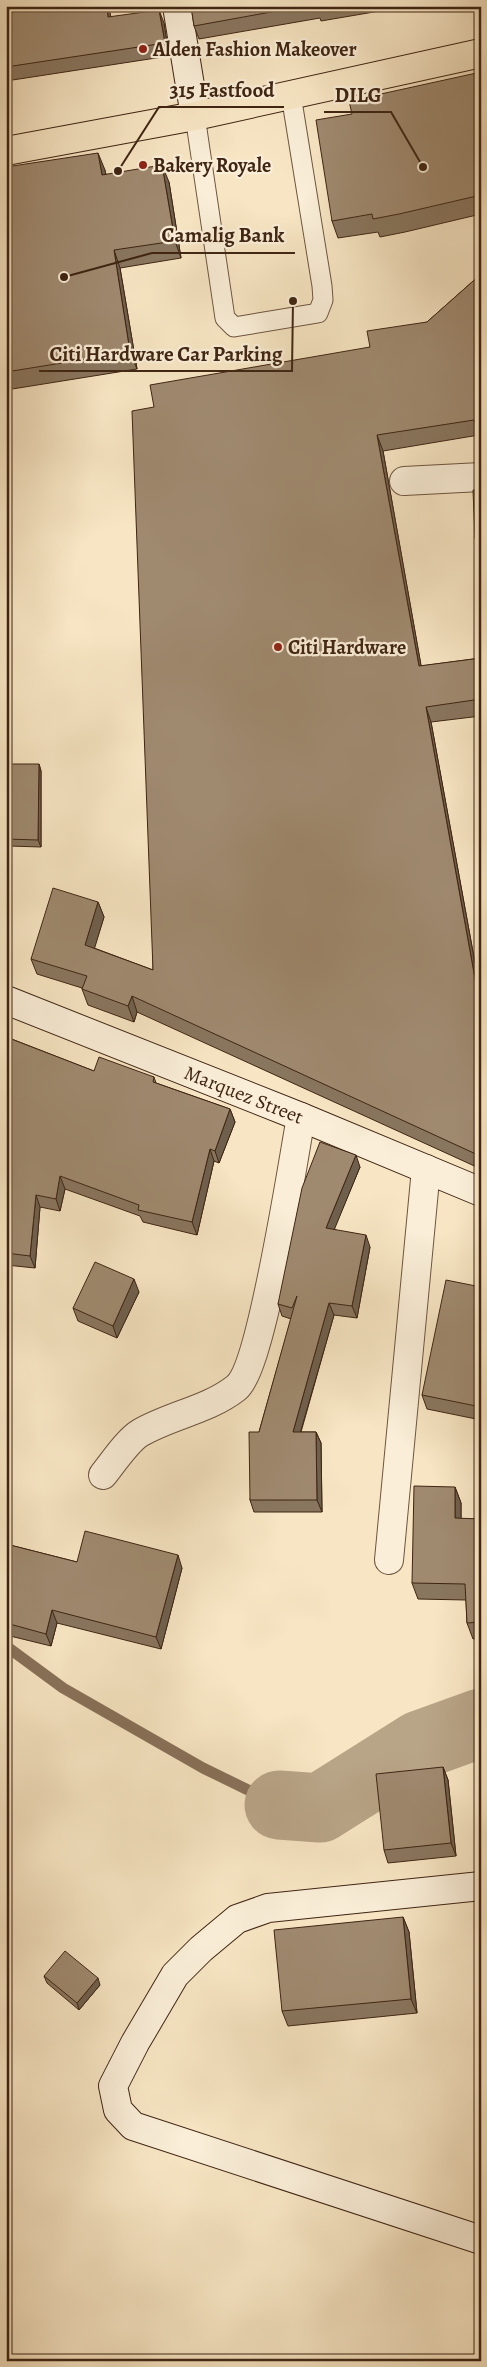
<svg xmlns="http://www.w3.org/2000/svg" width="487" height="2367" font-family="Alegreya,serif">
  <rect width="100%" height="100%" fill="#f7e5c3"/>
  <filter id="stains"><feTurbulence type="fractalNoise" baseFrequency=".004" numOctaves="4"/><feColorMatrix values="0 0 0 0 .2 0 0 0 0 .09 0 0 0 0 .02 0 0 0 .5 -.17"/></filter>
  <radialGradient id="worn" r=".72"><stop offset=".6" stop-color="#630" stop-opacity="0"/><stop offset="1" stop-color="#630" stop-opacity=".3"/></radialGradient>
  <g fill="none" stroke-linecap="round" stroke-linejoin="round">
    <!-- stream -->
    <path stroke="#887159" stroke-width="11" d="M 6,1646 L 63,1688 L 203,1768 L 279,1805"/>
    <!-- river -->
    <path stroke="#b8a487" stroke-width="69" d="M 279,1805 L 320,1808 L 420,1745 L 481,1723"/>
    <!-- lane casing -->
    <g stroke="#6d553f" stroke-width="21">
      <path id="lane" d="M 195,116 L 225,318 L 234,327 L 318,313 L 323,300 L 322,286 L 291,95"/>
    </g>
    <!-- street casing -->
    <g stroke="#6d553f" stroke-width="30">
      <path id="street" d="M 404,481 L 481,477
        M 103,1475 C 112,1464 128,1440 140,1433 C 171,1415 208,1410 236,1388 C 262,1368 293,1160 301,1117
        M 389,1560 L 426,1169"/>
    </g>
    <!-- secondary casing -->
    <g stroke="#3f2513" stroke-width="30">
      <g id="secondary">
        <path d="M 177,6 L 195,116"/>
        <path id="s1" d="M 6,1000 L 301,1117 L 481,1192"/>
        <path d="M 481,1886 L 268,1908 L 237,1919 L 201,1949 L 175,1975 L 135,2043 L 113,2086 L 118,2110 L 133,2126 L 481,2240"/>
      </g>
    </g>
    <!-- primary casing -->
    <g stroke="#3f2513" stroke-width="30">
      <path id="primary" d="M 6,151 L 195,116 L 481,53"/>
    </g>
    <!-- lane -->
    <use href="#lane" stroke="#faeed8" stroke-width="19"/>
    <!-- street -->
    <use href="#street" stroke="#faeed8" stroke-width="28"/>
    <!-- secondary -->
    <use href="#secondary" stroke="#faeed8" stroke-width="28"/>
    <!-- primary -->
    <use href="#primary" stroke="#f7e5c3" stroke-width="28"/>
  </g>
  <!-- wall -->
  <path fill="#89765f" stroke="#3f2513" d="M 6,6 L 164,23 L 169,56 L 6,81 Z
    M 191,6 L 409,6 L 321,21 L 320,18 L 199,39 L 194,26 Z
    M 481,72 L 481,214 L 405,232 L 380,237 L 378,232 L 338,238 L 332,221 L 352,114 Z
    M 6,167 L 105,170 L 105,174 L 169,182 L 181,258 L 120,268 L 137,369 L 6,390 Z
    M 481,274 L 481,438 L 479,435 L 383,451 L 421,666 L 481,658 L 481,716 L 431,722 L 481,996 L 481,1169 L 137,1012 L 134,1022 L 88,1005 L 82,989 L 82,988 L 37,974 L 31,959 L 98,902 L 104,917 L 94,948 L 153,970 L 154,407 L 370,347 L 427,322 Z
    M 481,490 L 481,554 L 480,554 L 475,538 Z
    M 39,764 L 41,771 L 41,847 L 9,846 L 7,839 Z
    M 6,1026 L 10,1036 L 9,1038 L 94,1071 L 154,1077 L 156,1083 L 230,1109 L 235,1122 L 219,1163 L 214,1161 L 197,1235 L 143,1222 L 140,1216 L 65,1189 L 60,1211 L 40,1207 L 35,1268 L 6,1265 Z
    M 360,1167 L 334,1229 L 370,1247 L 357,1318 L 334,1315 L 301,1432 L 316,1432 L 321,1443 L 322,1512 L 254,1512 L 250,1500 L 259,1432 L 291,1319 L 282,1316 L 278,1304 Z
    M 481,1287 L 481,1420 L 427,1409 L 422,1395 Z
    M 139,1292 L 117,1338 L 78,1321 L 73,1308 Z
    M 455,1487 L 461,1503 L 461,1519 L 481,1519 L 481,1638 L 473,1639 L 467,1623 L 466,1600 L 418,1599 L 412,1583 Z
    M 6,1544 L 77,1562 L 182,1568 L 161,1649 L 57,1623 L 51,1646 L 6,1635 Z
    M 443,1767 L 448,1780 L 456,1856 L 388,1863 L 384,1850 Z
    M 403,1917 L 409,1932 L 417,2013 L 288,2026 L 282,2011 Z
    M 44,1976 L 100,1985 L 79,2010 L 47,1983 Z"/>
  <!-- shaded-wall -->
  <path fill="#6f604e" stroke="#3f2513" d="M 107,6 L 109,6 L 113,30 L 108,17 Z
    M 159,10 L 164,23 L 169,56 L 165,43 Z
    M 98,153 L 105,170 L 108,192 L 102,175 Z
    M 162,165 L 169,182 L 181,258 L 175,241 Z
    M 114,250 L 120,268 L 137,369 L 130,352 Z
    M 377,435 L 383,451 L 424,682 L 419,666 Z
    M 426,707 L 431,722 L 481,996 L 481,1012 Z
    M 39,764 L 41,771 L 41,847 L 38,840 Z
    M 98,902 L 104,917 L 91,960 L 85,945 Z
    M 132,996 L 137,1012 L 134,1022 L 128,1006 Z
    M 6,1026 L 10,1036 L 7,1047 L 6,1045 Z
    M 230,1109 L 235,1122 L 219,1163 L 215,1151 Z
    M 210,1149 L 214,1161 L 197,1235 L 192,1222 Z
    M 356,1155 L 360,1167 L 330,1240 L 326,1228 Z
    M 60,1176 L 65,1189 L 60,1211 L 56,1199 Z
    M 36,1195 L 40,1207 L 35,1268 L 30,1256 Z
    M 366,1235 L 370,1247 L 357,1318 L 352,1306 Z
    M 134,1279 L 139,1292 L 117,1338 L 113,1326 Z
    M 329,1303 L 334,1315 L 297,1444 L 293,1432 Z
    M 316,1432 L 321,1443 L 322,1512 L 317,1500 Z
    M 455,1487 L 461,1503 L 461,1535 L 455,1518 Z
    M 178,1555 L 182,1568 L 161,1649 L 156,1637 Z
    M 52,1610 L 57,1623 L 51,1646 L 46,1634 Z
    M 443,1767 L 448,1780 L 456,1856 L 451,1843 Z
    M 403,1917 L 409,1932 L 417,2013 L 411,1999 Z
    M 98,1978 L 100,1985 L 79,2010 L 77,2003 Z"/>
  <!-- building -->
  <path fill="#9f896f" stroke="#3f2513" d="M 6,6 L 107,6 L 108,17 L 159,10 L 165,43 L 6,67 Z
    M 191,6 L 304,6 L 194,26 Z
    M 481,72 L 481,195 L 399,214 L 373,219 L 372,214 L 332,221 L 316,120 L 352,114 L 349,101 Z
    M 98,153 L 102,175 L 162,165 L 175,241 L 114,250 L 130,352 L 6,372 L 6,167 Z
    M 481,274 L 481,422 L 475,423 L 474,420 L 377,435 L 419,666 L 481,658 L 481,699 L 426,707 L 481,1012 L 481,1155 L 478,1155 L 132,996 L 128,1006 L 82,989 L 87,976 L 31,959 L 53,888 L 98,902 L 85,945 L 153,970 L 132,411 L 154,407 L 150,385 L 370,347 L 367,331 L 427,322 Z
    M 473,490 L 481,490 L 481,538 L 475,538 Z
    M 8,764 L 39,764 L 38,840 L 7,839 Z
    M 6,1037 L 94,1071 L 99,1057 L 154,1077 L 153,1082 L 230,1109 L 215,1151 L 210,1149 L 192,1222 L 138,1210 L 139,1205 L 60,1176 L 56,1199 L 36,1195 L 30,1256 L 6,1253 Z
    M 320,1142 L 356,1155 L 326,1228 L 366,1235 L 352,1306 L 329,1303 L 293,1432 L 316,1432 L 317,1500 L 250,1500 L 249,1432 L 259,1432 L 297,1296 L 292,1308 L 278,1304 L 302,1188 Z
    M 95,1262 L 134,1279 L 113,1326 L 73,1308 Z
    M 446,1280 L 481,1287 L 481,1407 L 422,1395 Z
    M 414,1486 L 455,1487 L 455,1518 L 481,1519 L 481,1622 L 467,1623 L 465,1584 L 412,1583 Z
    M 85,1531 L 178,1555 L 156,1637 L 52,1610 L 46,1634 L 6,1623 L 6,1544 L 77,1562 Z
    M 443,1767 L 451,1843 L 384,1850 L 376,1774 Z
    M 403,1917 L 411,1999 L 282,2011 L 274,1930 Z
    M 65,1951 L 98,1978 L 77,2003 L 44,1976 Z"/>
  <!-- markers -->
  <g fill="#8f2418" stroke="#faeed8" stroke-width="2">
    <circle cx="143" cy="49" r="5"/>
    <circle cx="143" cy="165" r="5"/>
    <circle cx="278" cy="647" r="5"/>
  </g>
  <g text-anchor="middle" stroke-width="4.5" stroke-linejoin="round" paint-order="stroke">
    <!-- poi labels -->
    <g font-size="20" font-weight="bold" fill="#3f2513" stroke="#faeed8" text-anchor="start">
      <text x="153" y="56">Alden Fashion Makeover</text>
      <text x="153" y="172">Bakery Royale</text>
      <text x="288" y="654">Citi Hardware</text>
    </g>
    <!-- street labels -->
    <g font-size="20" fill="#3f2513" stroke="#faeed8">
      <text dy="7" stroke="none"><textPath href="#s1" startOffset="256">Marquez Street</textPath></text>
    </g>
  </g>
  <!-- callouts -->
  <path fill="none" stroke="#3f2513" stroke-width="2" d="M118 171L159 107H284M423 167L391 112H324M64 277L152 253H295M293 301L292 371H39"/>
  <g fill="#3f2513" stroke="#faeed8" stroke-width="2">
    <circle cx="118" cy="171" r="5"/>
    <circle cx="423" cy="167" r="5"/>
    <circle cx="64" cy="277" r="5"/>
    <circle cx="293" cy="301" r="5"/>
  </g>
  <g font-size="21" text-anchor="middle" font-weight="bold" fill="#3f2513" stroke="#faeed8" stroke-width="4.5" stroke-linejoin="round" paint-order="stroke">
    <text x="222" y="97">315 Fastfood</text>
    <text x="358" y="102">DILG</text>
    <text x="223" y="242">Camalig Bank</text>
    <text x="166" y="361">Citi Hardware Car Parking</text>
  </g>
  <!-- margin -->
  <rect width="487" height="2367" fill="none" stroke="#f7e5c3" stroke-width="25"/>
  <rect x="8" y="8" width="472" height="2352" fill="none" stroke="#3f2513" stroke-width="2.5"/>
  <rect x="12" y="12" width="462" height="2342" fill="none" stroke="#3f2513"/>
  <rect width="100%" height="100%" filter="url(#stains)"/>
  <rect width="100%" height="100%" fill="url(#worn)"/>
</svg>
